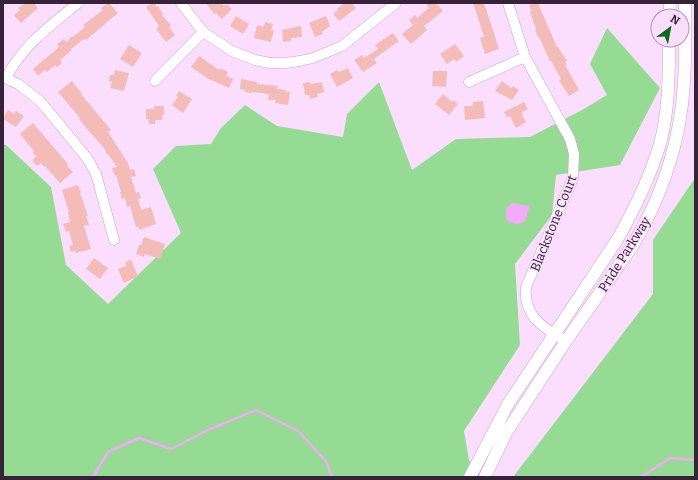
<svg xmlns="http://www.w3.org/2000/svg" width="698" height="480" font-family="Bitter,serif">
  <rect width="100%" height="100%" fill="#fbdefd"/>
  <!-- green -->
  <path fill="#95db94" d="M 607,28 L 660,88 L 620,165 L 556,175 L 552,215 L 515,264 L 520,345 L 464,431 L 469,460 L 481,477 L 3,477 L 3,144 L 6,145 L 51,187 L 66,265 L 108,304 L 181,233 L 153,169 L 176,146 L 211,144 L 221,128 L 245,105 L 277,126 L 343,137 L 347,114 L 379,82 L 412,170 L 456,139 L 530,137 L 582,110 L 607,95 L 590,64 Z
    M 695,178 L 695,477 L 513,477 L 653,294 L 653,240 Z"/>
  <!-- water -->
  <path fill="#f1abf7" d="M 512,203 L 529,206 C 527,221 522,230 506,220 L 506,208 Z"/>
  <g fill="none" stroke-linecap="round" stroke-linejoin="round">
    <!-- stream -->
    <path stroke="#f1abf7" stroke-width="2.5" d="M 93,477 L 108,452 L 139,438 L 171,449 L 208,430 L 256,410 L 298,431 L 326,461 L 332,477
      M 641,477 L 670,458 L 695,460"/>
  </g>
  <!-- building -->
  <path fill="#f4bcb8" d="M 25,3 L 34,3 L 38,8 L 21,23 L 14,15 L 20,10 L 18,8 Z
    M 108,3 L 109,3 L 118,13 L 86,40 L 84,39 L 71,49 L 72,50 L 60,60 L 62,63 L 57,67 L 55,65 L 47,72 L 45,70 L 38,76 L 33,69 L 59,47 L 57,44 L 64,39 L 66,42 L 72,36 L 73,37 L 85,27 L 83,25 L 103,10 L 101,8 Z
    M 152,3 L 154,3 L 157,7 L 158,6 L 163,14 L 162,15 L 171,25 L 169,27 L 175,35 L 166,42 L 156,29 L 159,26 L 146,7 Z
    M 206,3 L 221,3 L 224,6 L 226,4 L 232,9 L 222,19 L 216,13 L 214,14 Z
    M 344,3 L 352,3 L 356,8 L 339,21 L 333,14 L 338,10 L 337,9 Z
    M 425,3 L 436,3 L 443,11 L 424,26 L 427,30 L 411,44 L 402,34 L 413,25 L 409,20 L 415,15 L 417,18 L 429,8 Z
    M 473,3 L 484,3 L 499,49 L 485,54 L 480,38 L 484,36 Z
    M 534,3 L 538,3 L 557,47 L 558,47 L 567,61 L 565,62 L 567,65 L 565,65 L 579,90 L 569,96 L 559,80 L 561,79 L 551,61 L 550,61 L 539,37 L 538,37 L 535,29 L 536,29 L 530,12 L 531,11 L 529,5 Z
    M 236,16 L 249,24 L 243,34 L 230,26 Z
    M 326,16 L 330,26 L 322,32 L 323,34 L 315,37 L 309,23 Z
    M 265,22 L 273,24 L 271,31 L 274,30 L 271,42 L 254,38 L 257,25 L 264,27 Z
    M 301,26 L 302,37 L 291,38 L 291,41 L 283,42 L 282,30 Z
    M 393,33 L 399,41 L 374,59 L 377,63 L 363,72 L 354,60 L 362,55 L 364,58 L 378,49 L 375,45 Z
    M 455,44 L 464,56 L 456,62 L 454,59 L 447,64 L 440,54 Z
    M 129,45 L 142,53 L 133,67 L 120,59 Z
    M 199,56 L 219,70 L 220,68 L 228,72 L 226,76 L 233,79 L 229,88 L 207,78 L 191,67 Z
    M 348,68 L 353,78 L 337,87 L 330,74 L 337,70 L 339,72 Z
    M 115,70 L 129,73 L 124,91 L 110,88 L 112,82 L 109,81 L 110,75 L 114,75 Z
    M 433,71 L 447,71 L 446,87 L 432,86 Z
    M 241,79 L 257,82 L 257,84 L 278,86 L 277,89 L 286,90 L 286,92 L 290,92 L 288,105 L 275,103 L 276,100 L 268,100 L 269,94 L 251,92 L 251,93 L 245,92 L 245,90 L 240,89 Z
    M 72,81 L 82,94 L 81,94 L 111,130 L 108,132 L 128,163 L 130,170 L 134,169 L 136,176 L 131,177 L 132,180 L 136,193 L 139,192 L 141,198 L 138,199 L 141,210 L 151,207 L 156,224 L 139,230 L 139,227 L 136,227 L 130,206 L 127,207 L 125,198 L 122,199 L 120,192 L 121,192 L 116,175 L 115,176 L 112,168 L 117,167 L 108,154 L 107,155 L 104,148 L 87,129 L 79,119 L 80,118 L 58,92 Z
    M 502,81 L 511,88 L 513,86 L 519,90 L 512,100 L 495,91 Z
    M 310,82 L 310,84 L 322,82 L 324,92 L 317,94 L 318,97 L 310,99 L 310,95 L 305,95 L 303,83 Z
    M 179,91 L 192,99 L 183,113 L 172,105 L 178,97 L 176,96 Z
    M 443,94 L 452,102 L 453,100 L 458,104 L 449,115 L 435,104 Z
    M 483,101 L 485,118 L 465,120 L 464,106 L 473,106 L 473,102 Z
    M 524,102 L 528,109 L 522,112 L 523,114 L 522,115 L 526,122 L 516,128 L 510,116 L 507,117 L 504,112 Z
    M 154,106 L 164,106 L 164,116 L 162,115 L 162,120 L 155,120 L 155,124 L 149,124 L 149,119 L 146,119 L 146,109 L 154,109 Z
    M 8,110 L 14,114 L 16,111 L 24,116 L 16,127 L 3,119 Z
    M 33,123 L 68,164 L 67,166 L 73,172 L 60,183 L 45,166 L 44,167 L 41,163 L 37,166 L 32,160 L 36,157 L 33,153 L 34,151 L 20,134 Z
    M 78,185 L 81,193 L 80,193 L 88,216 L 86,216 L 89,225 L 84,226 L 91,249 L 76,253 L 75,251 L 71,252 L 69,246 L 73,245 L 69,231 L 66,232 L 63,224 L 70,222 L 68,213 L 69,212 L 62,190 Z
    M 144,237 L 165,244 L 160,259 L 145,254 L 144,257 L 136,254 L 139,245 L 141,245 Z
    M 94,258 L 108,268 L 100,279 L 86,269 Z
    M 131,260 L 138,276 L 124,283 L 118,269 L 126,266 L 125,262 Z"/>
  <g fill="none" stroke-linecap="round" stroke-linejoin="round">
    <!-- minor casing -->
    <g stroke="#cf9fd3" stroke-width="11">
      <path id="minor" d="M 181,3 L 203,32 L 232,51 L 255,60 L 270,63 L 285,63 L 300,61 L 313,58 L 342,46 L 396,3
        M 508,3 L 525,57 L 570,139 L 574,154 L 573,178 L 526,287 C 523,316 543,328 566,341
        M 3,77 L 18,84 L 40,101 L 87,158 L 96,174 L 114,240
        M 6,78 C 23,45 50,26 78,3
        M 155,81 L 203,32
        M 469,82 L 525,57"/>
    </g>
    <!-- major casing -->
    <g stroke="#cf9fd3" stroke-width="13">
      <path id="major" d="M 669,16 L 670,3
        M 470,477 L 508,404 L 617,240 C 634,210 649,179 659,147 C 669,114 669,74 669,40
        M 485,477 L 506,433 L 530,396 L 566,341 L 631,248 C 662,198 681,140 684,82 C 686,56 685,29 685,3"/>
    </g>
    <!-- minor -->
    <use href="#minor" stroke="#fff" stroke-width="10"/>
    <!-- major -->
    <use href="#major" stroke="#fff" stroke-width="12"/>
  </g>
  <g text-anchor="middle" stroke-width="3" stroke-linejoin="round" paint-order="stroke">
    <!-- street labels -->
    <g font-size="13" fill="#362338" stroke="#fbdefd">
      <text transform="translate(553 223) rotate(-68)" y="5">Blackstone Court</text>
      <text transform="translate(624 254) rotate(-58)" y="5">Pride Parkway</text>
    </g>
  </g>
  <!-- border -->
  <rect width="698" height="480" fill="none" stroke="#362338" stroke-width="8"/>
  <!-- north arrow -->
  <g transform="translate(670 28) rotate(32)"><circle r="19" fill="#fbdefd" stroke="#ac93ae"/>
  <path d="M0-3L7 15L0 10L-7 15Z" fill="#0a6b17"/>
  <text y="-6" font-size="11" font-weight="bold" text-anchor="middle" fill="#362338">N</text>
  </g>
</svg>
